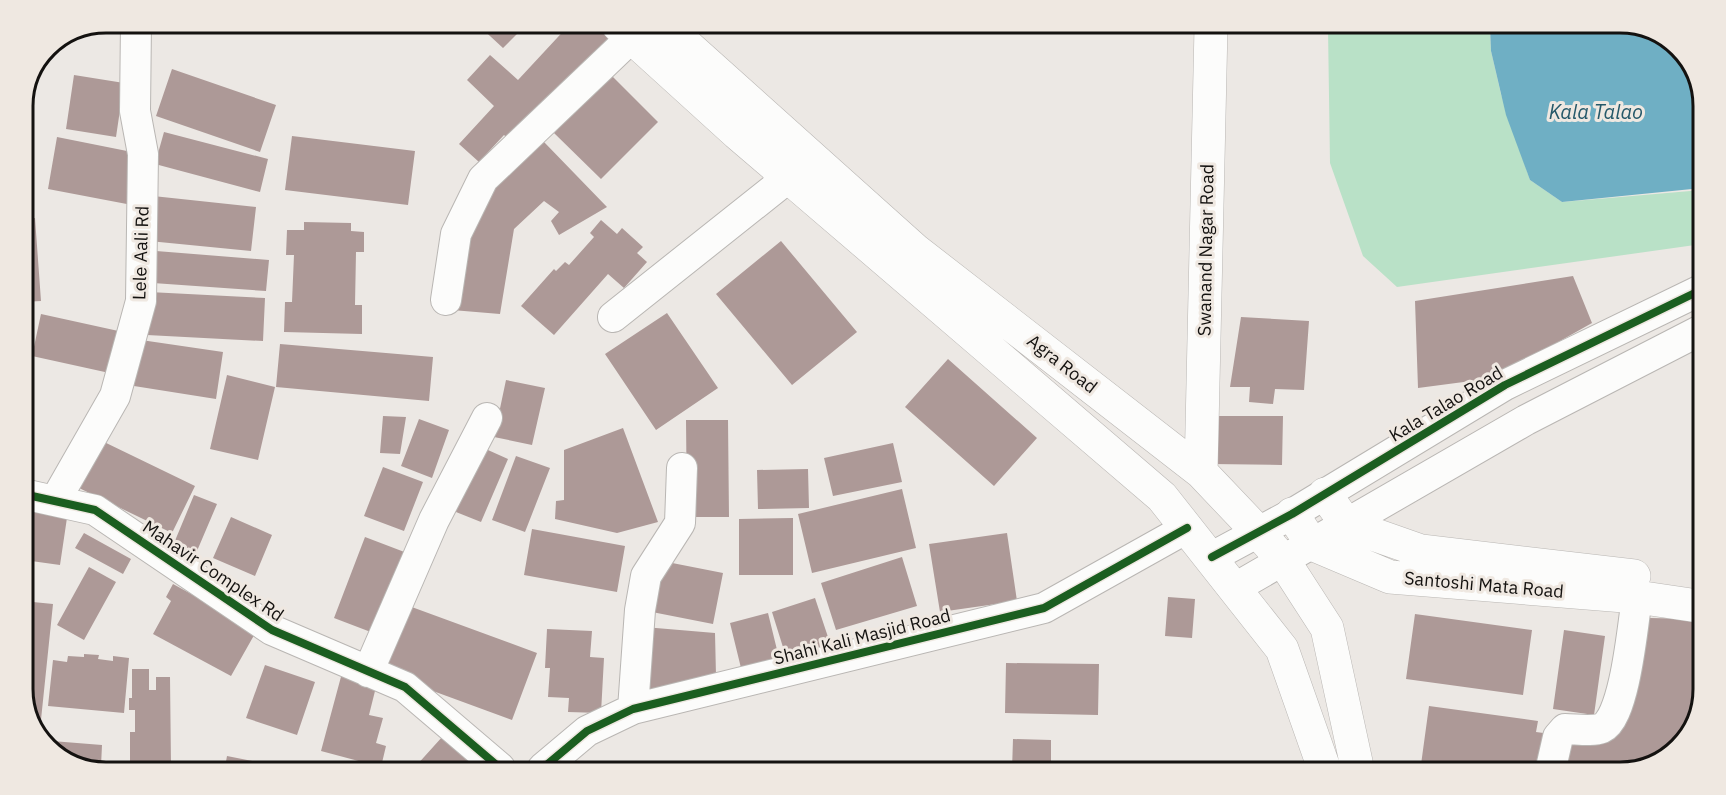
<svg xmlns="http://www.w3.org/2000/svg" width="1726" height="795" font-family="'IBM Plex Sans',sans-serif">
  <rect width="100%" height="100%" fill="#ece8e4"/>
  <!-- green -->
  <path fill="#b9e1c7" d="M 1328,28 L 1490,28 L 1491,51 L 1501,94 L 1530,180 L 1562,202 L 1702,190 L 1702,244 L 1397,287 L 1363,256 L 1330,163 Z"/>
  <!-- water -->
  <path fill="#6fafc4" d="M 1490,28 L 1652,29 L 1689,59 L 1703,101 L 1702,188 L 1562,202 L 1530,180 L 1506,115 L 1491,51 Z"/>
  <!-- building -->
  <path fill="#ad9997" d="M 477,24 L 536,24 L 529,31 L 524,27 L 503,48 Z
    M 570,24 L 606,25 L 618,35 L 516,146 L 504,135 L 479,162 L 459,144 L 494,106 L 467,80 L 490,55 L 518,80 Z
    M 172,69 L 276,105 L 260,152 L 156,116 Z
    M 74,75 L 124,83 L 116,137 L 66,129 Z
    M 611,75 L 658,122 L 601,179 L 554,133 Z
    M 164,132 L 268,159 L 260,192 L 155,164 Z
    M 292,136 L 415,151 L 408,205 L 285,190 Z
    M 57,137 L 142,154 L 132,205 L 48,189 Z
    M 544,142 L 607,207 L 559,235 L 551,221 L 559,212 L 544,201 L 514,229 L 500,314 L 452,310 L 472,209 Z
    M 153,196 L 256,207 L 251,251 L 149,241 Z
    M 35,218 L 41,301 L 23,302 L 23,219 Z
    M 601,220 L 617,234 L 622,228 L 643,247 L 637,253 L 647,262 L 624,288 L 608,274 L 554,335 L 521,306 L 554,269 L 556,271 L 565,262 L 569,265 L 594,237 L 590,233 Z
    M 304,222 L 351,223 L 351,231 L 364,232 L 364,252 L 356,252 L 355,305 L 362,305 L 362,334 L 284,332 L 285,302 L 292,302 L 294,255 L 286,255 L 287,230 L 304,230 Z
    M 781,241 L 857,332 L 792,385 L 716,294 Z
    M 156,251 L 269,260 L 266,291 L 153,283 Z
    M 1573,276 L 1592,323 L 1494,378 L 1418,388 L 1415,301 Z
    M 149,292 L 265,298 L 263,341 L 147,335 Z
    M 667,313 L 718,388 L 656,430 L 605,354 Z
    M 41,314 L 123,332 L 114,374 L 32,356 Z
    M 1241,317 L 1309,321 L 1304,390 L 1275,389 L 1273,404 L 1249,402 L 1250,387 L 1230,387 Z
    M 141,340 L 223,352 L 216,399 L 134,386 Z
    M 280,344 L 433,357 L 429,401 L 276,387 Z
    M 948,359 L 1037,438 L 994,486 L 905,407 Z
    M 227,375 L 275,387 L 258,460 L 210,449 Z
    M 506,380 L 545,388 L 532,445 L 494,437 Z
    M 383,416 L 406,417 L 400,454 L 380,453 Z
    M 1213,416 L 1283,416 L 1282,465 L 1212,464 Z
    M 419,419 L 449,430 L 432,478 L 401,466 Z
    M 686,420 L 728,420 L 729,517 L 687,517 Z
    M 623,428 L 658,522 L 617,533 L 555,519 L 556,501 L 564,500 L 564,450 Z
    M 100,440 L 195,486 L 172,533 L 77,487 Z
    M 893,443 L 902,482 L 833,496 L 824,458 Z
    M 479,446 L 508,459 L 481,522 L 451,510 Z
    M 516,456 L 550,468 L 525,532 L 492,520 Z
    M 383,467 L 423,482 L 404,531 L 364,516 Z
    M 808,469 L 809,508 L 758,509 L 757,470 Z
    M 902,489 L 916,548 L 812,573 L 798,514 Z
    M 194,495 L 217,504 L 194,558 L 172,548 Z
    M 32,505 L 68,511 L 60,565 L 24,560 Z
    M 231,517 L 272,535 L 255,576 L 213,558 Z
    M 793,518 L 793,575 L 739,575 L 739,519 Z
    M 532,529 L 625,546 L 617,592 L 524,575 Z
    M 84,533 L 131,559 L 123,574 L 75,548 Z
    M 1007,533 L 1017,601 L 940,612 L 929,544 Z
    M 365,537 L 407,553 L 376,634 L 334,618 Z
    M 902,557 L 917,606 L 836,630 L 821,583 Z
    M 662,561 L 723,573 L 713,624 L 652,612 Z
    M 89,567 L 116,582 L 84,640 L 57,625 Z
    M 173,584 L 257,630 L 231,676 L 153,634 L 171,601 L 166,597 Z
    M 1168,597 L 1195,599 L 1192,638 L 1165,636 Z
    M 815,598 L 831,646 L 787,660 L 772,612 Z
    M 23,601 L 53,604 L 39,739 L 23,695 Z
    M 409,606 L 537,653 L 512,720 L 384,673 Z
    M 768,613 L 779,658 L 741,668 L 730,623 Z
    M 1415,614 L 1532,630 L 1523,695 L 1406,679 Z
    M 1649,618 L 1698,619 L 1697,721 L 1667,758 L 1620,772 L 1557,772 L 1566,736 L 1616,734 L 1629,716 Z
    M 644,627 L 715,633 L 716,676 L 647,696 Z
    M 547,629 L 592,631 L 590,657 L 604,658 L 601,713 L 568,712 L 569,698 L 548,697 L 550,668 L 545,668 Z
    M 1564,630 L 1605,636 L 1594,715 L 1553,709 Z
    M 84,654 L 99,655 L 98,659 L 113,661 L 113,656 L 129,658 L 124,713 L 48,706 L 53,660 L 67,662 L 68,656 L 84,657 Z
    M 1006,663 L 1099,664 L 1098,715 L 1005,713 Z
    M 265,665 L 315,682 L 297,735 L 246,718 Z
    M 132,669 L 149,669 L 149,690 L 156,690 L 156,677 L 170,677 L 171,766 L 130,766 L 130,732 L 135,732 L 135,710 L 129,710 L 129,698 L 132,698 Z
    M 342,673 L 377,683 L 369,715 L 383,718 L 376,743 L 386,746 L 381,767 L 321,751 Z
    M 1429,706 L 1538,721 L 1536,732 L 1551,734 L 1545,772 L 1420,772 Z
    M 443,736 L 479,768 L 415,767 Z
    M 1013,739 L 1051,740 L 1051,770 L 1012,770 Z
    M 52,741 L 102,745 L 101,766 L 74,766 L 52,749 Z
    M 227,756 L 278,766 L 278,767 L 225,767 Z"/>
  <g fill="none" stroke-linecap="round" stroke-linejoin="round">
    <!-- minor casing -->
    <g stroke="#b9b6b3" stroke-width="32">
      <path id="minor" d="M 446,300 L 456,234 L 483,179 L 632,37
        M 613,317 L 789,177
        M 23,494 L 95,510 L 272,630 L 405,687 L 500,768
        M 55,501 L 115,396 L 141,301 L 143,154 L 135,111 L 136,23
        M 1212,557 L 1292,514 L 1505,385 L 1701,290
        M 1235,588 L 1526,420 L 1701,330
        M 368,672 L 434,520 L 487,418
        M 633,709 L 640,610 L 646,576 L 680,523 L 682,468
        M 543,768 L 587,731 L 633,709 L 1044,608 L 1187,528
        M 1550,772 L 1558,737 L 1565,729 C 1576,729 1592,732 1602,728 C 1625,718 1633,623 1637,597"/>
    </g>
    <!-- major casing -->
    <g stroke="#b9b6b3" stroke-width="34">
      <path id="major" d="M 618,25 L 737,133 L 1162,497 L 1282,649 L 1325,771
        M 664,25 L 915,250 L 1201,472 L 1258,532 L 1283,560 L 1327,628 L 1358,771
        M 1201,472 L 1211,27
        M 1325,494 L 1347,525 L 1421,551 L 1634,576
        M 1292,514 L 1312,544 L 1390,577 L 1637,597 L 1698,606"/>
    </g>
    <!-- minor -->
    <use href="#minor" stroke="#fcfcfb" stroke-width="30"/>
    <!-- major -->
    <use href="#major" stroke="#fcfcfb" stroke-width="33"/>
    <!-- cycleway casing -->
    <g stroke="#efe8e1" stroke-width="11">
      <path id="cycleway" d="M 23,494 L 95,510 L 272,630 L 405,687 L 500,768
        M 1212,557 L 1292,514 L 1505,385 L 1701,290
        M 543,768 L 587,731 L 633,709 L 1044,608 L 1187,528"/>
    </g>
    <!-- cycleway -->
    <use href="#cycleway" stroke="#1b5e20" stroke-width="8"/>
  </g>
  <g text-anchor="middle" stroke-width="6" stroke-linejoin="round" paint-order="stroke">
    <!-- street labels -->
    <g font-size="18" fill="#141210" stroke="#efe8e1">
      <text transform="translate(1206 250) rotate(-89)" y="6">Swanand Nagar Road</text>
      <text transform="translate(141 253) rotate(-88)" y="6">Lele Aali Rd</text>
      <text transform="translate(1062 364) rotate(38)" y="6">Agra Road</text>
      <text transform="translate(1446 404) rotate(-31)" y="6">Kala Talao Road</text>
      <text transform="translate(213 571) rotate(34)" y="6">Mahavir Complex Rd</text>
      <text transform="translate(1484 585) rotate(5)" y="6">Santoshi Mata Road</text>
      <text transform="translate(862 637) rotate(-14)" y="6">Shahi Kali Masjid Road</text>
    </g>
    <!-- water labels -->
    <g font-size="20" font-style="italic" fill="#26596a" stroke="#efe8e1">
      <text x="1596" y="119">Kala Talao</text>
    </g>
  </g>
  <!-- crop -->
  <path d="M0 0H1726V795H0ZM106 33H1620A73 73 0 0 1 1693 106V689A73 73 0 0 1 1620 762H106A73 73 0 0 1 33 689V106A73 73 0 0 1 106 33Z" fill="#efe8e1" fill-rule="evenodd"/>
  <path fill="none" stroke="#141210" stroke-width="3" d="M106 33H1620A73 73 0 0 1 1693 106V689A73 73 0 0 1 1620 762H106A73 73 0 0 1 33 689V106A73 73 0 0 1 106 33Z"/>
</svg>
